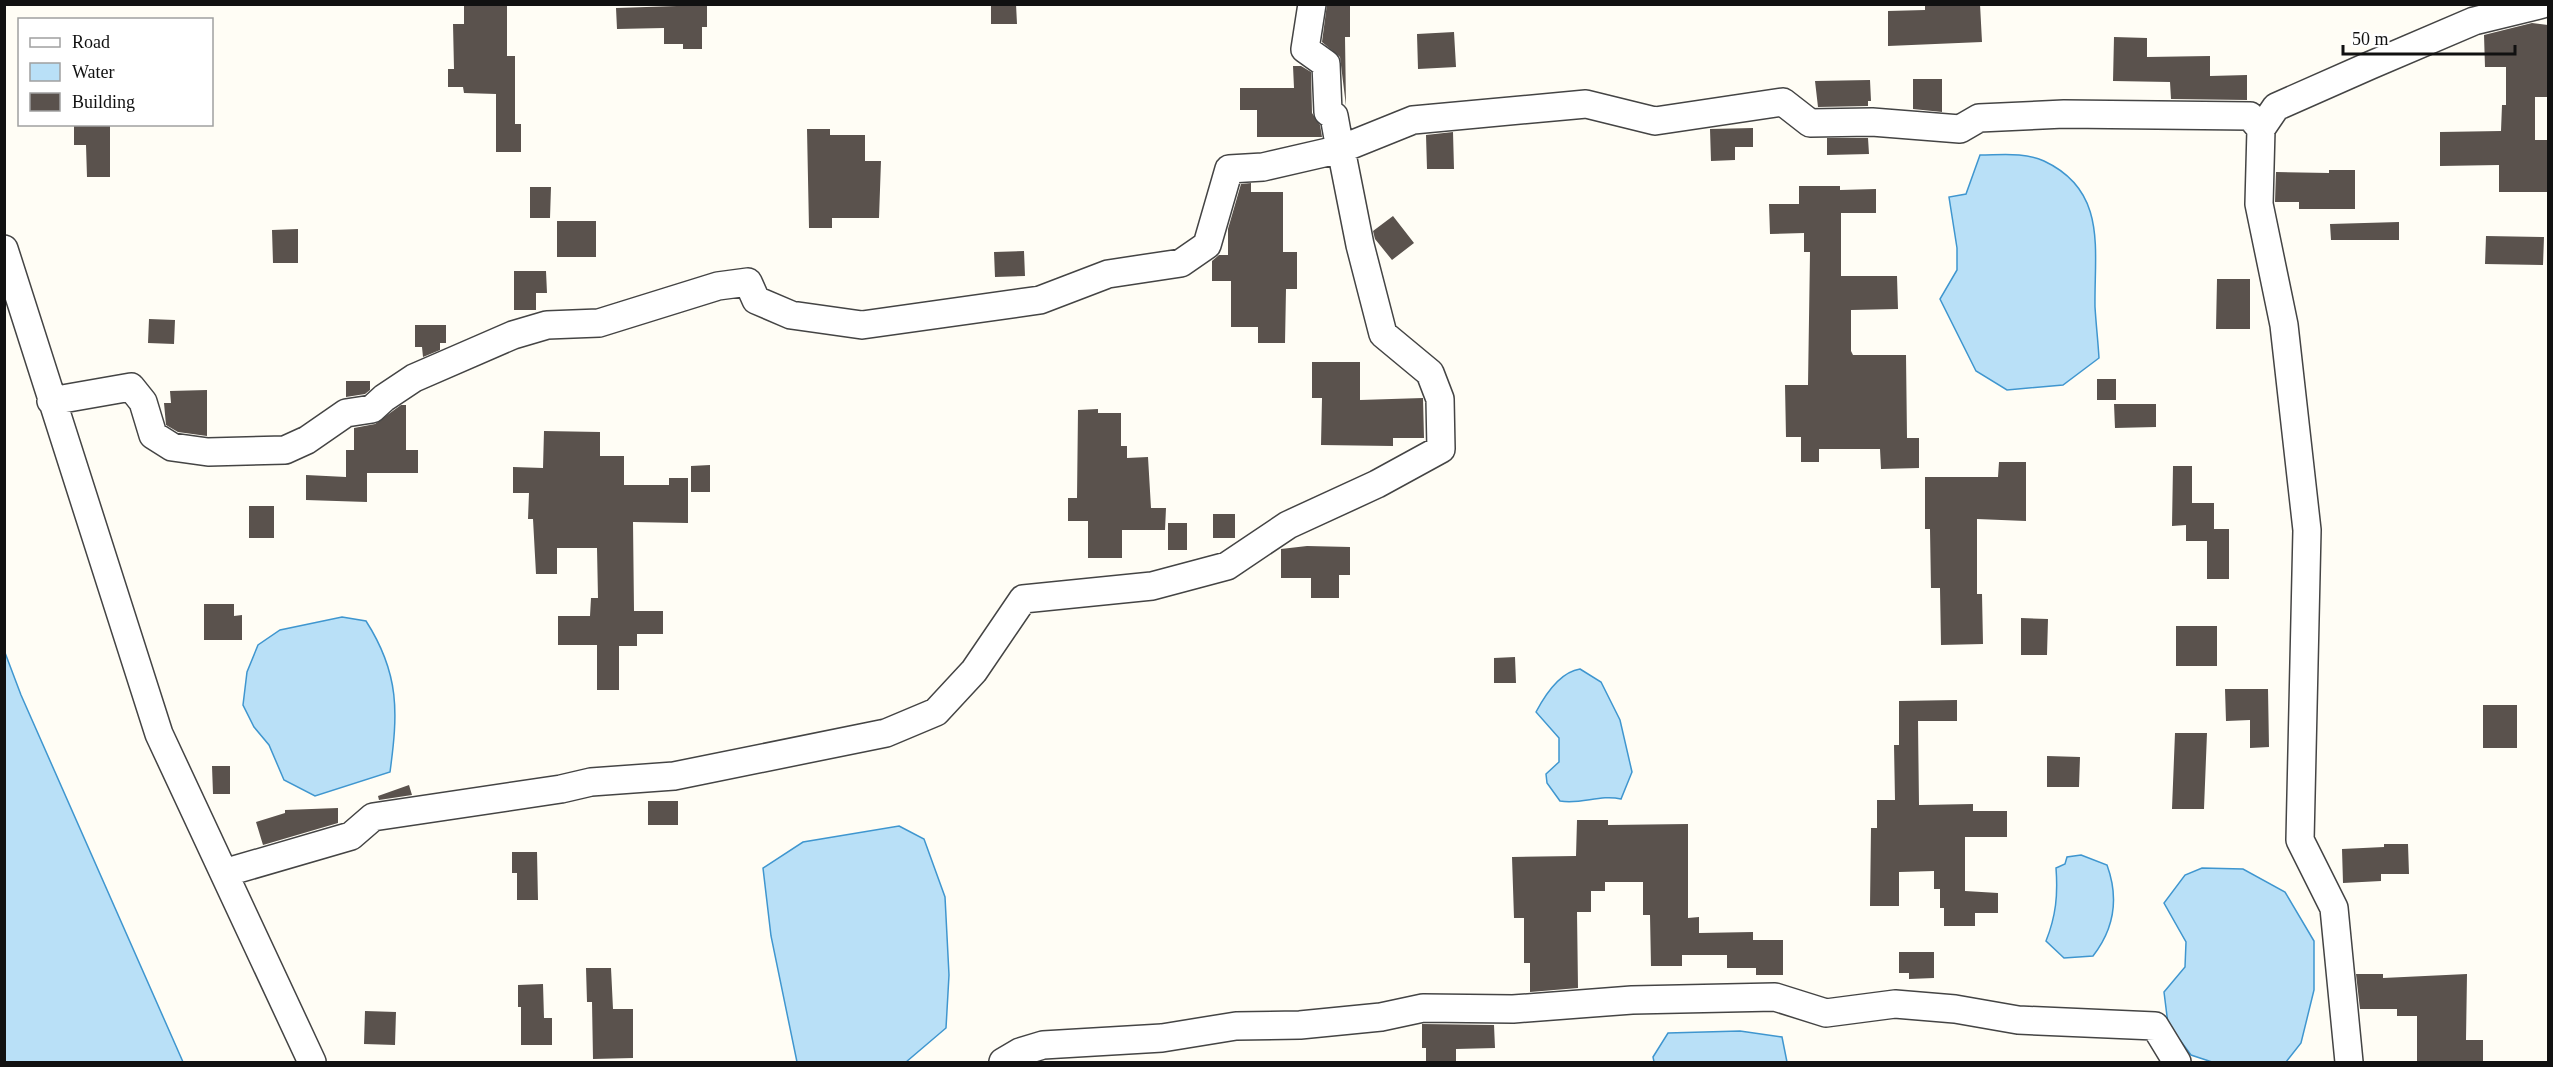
<svg xmlns="http://www.w3.org/2000/svg" width="2553" height="1067" font-family="Georgia,serif">
  <rect width="100%" height="100%" fill="#fffdf5"/>
  <!-- water -->
  <path fill="#b9e0f7" stroke="#3f96cf" stroke-width="1.5" d="M 1980,155 C 2001,155 2025,152 2044,161 C 2108,191 2094,250 2095,307 C 2096,324 2098,341 2099,358 L 2063,385 L 2007,390 L 1976,371 L 1940,299 L 1957,270 L 1957,248 L 1949,197 L 1966,194 Z
    M 342,617 L 366,621 C 400,674 398,713 390,772 L 315,796 L 284,780 L 269,745 L 254,727 L 243,705 L 247,672 L 258,645 L 280,630 Z
    M 4,650 L 21,695 L 183,1062 L 5,1062 Z
    M 1580,669 L 1601,682 L 1620,720 L 1632,772 L 1621,799 C 1600,794 1581,805 1560,801 L 1547,783 L 1546,774 L 1559,762 L 1559,738 L 1536,712 C 1545,695 1560,672 1580,669 Z
    M 899,826 L 924,839 L 945,897 L 949,975 L 946,1028 L 906,1062 L 797,1062 L 771,936 L 763,868 L 803,842 Z
    M 2081,855 L 2107,865 C 2119,898 2114,929 2093,956 L 2064,958 L 2046,941 C 2056,916 2058,895 2056,868 L 2065,864 L 2067,857 Z
    M 2202,868 L 2243,869 L 2285,892 L 2314,941 L 2314,990 L 2301,1043 L 2286,1062 L 2212,1062 L 2191,1055 L 2168,1024 L 2164,992 L 2185,967 L 2186,942 L 2164,903 L 2185,875 Z
    M 1740,1031 L 1782,1037 L 1787,1062 L 1654,1062 L 1653,1057 L 1668,1033 Z"/>
  <!-- building -->
  <path fill="#5a524d" d="M 464,4 L 507,4 L 507,56 L 515,56 L 515,124 L 521,124 L 521,152 L 496,152 L 496,94 L 464,93 L 463,87 L 448,87 L 448,69 L 454,69 L 453,24 L 464,24 Z
    M 991,4 L 1016,4 L 1017,24 L 991,24 Z
    M 1327,4 L 1350,4 L 1350,37 L 1345,37 L 1346,106 L 1340,57 L 1322,42 Z
    M 1925,4 L 1980,4 L 1982,42 L 1888,46 L 1888,11 L 1925,10 Z
    M 707,5 L 707,27 L 702,27 L 702,49 L 683,49 L 683,44 L 664,44 L 664,28 L 617,29 L 616,8 Z
    M 2532,23 L 2548,25 L 2548,97 L 2535,97 L 2535,140 L 2548,140 L 2548,192 L 2499,192 L 2499,165 L 2440,166 L 2440,132 L 2501,131 L 2502,105 L 2506,105 L 2506,67 L 2485,67 L 2484,35 Z
    M 1454,32 L 1456,67 L 1418,69 L 1417,34 Z
    M 2114,37 L 2147,38 L 2147,57 L 2210,56 L 2210,76 L 2247,75 L 2247,100 L 2171,99 L 2170,82 L 2113,81 Z
    M 1293,66 L 1301,66 L 1311,72 L 1312,113 L 1320,125 L 1322,137 L 1257,137 L 1257,110 L 1240,110 L 1240,88 L 1294,88 Z
    M 1913,79 L 1942,79 L 1942,112 L 1913,109 Z
    M 1870,80 L 1871,101 L 1868,101 L 1868,106 L 1818,107 L 1815,81 Z
    M 74,124 L 110,124 L 110,177 L 87,177 L 86,145 L 74,145 Z
    M 1753,128 L 1753,147 L 1735,147 L 1735,160 L 1711,161 L 1710,129 Z
    M 807,129 L 830,129 L 830,135 L 865,135 L 865,161 L 881,161 L 879,218 L 832,218 L 832,228 L 809,228 Z
    M 1453,132 L 1454,169 L 1427,169 L 1426,135 Z
    M 1827,138 L 1868,138 L 1869,154 L 1827,155 Z
    M 2329,170 L 2355,170 L 2355,209 L 2299,209 L 2299,202 L 2275,202 L 2276,172 L 2329,173 Z
    M 1251,183 L 1251,192 L 1283,192 L 1283,252 L 1297,252 L 1297,289 L 1286,289 L 1285,343 L 1258,343 L 1258,327 L 1231,327 L 1231,281 L 1212,281 L 1212,261 L 1219,255 L 1228,255 L 1228,229 L 1241,184 Z
    M 1799,186 L 1840,186 L 1840,190 L 1876,189 L 1876,213 L 1841,213 L 1841,276 L 1897,276 L 1898,309 L 1851,310 L 1851,351 L 1853,355 L 1906,355 L 1907,438 L 1919,438 L 1919,468 L 1881,469 L 1880,449 L 1819,449 L 1819,462 L 1801,462 L 1801,437 L 1786,437 L 1785,385 L 1808,385 L 1810,252 L 1804,252 L 1804,233 L 1770,234 L 1769,204 L 1799,204 Z
    M 530,187 L 551,187 L 550,218 L 530,218 Z
    M 1393,216 L 1414,243 L 1392,260 L 1375,239 L 1373,231 Z
    M 557,221 L 596,221 L 596,257 L 557,257 Z
    M 2399,222 L 2399,240 L 2331,240 L 2330,224 Z
    M 298,229 L 298,263 L 273,263 L 272,230 Z
    M 2486,236 L 2544,237 L 2543,265 L 2485,264 Z
    M 1024,251 L 1025,276 L 995,277 L 994,252 Z
    M 514,271 L 546,271 L 547,293 L 536,293 L 536,310 L 514,310 Z
    M 2217,279 L 2250,279 L 2250,329 L 2216,329 Z
    M 149,319 L 175,320 L 174,344 L 148,343 Z
    M 415,325 L 446,325 L 446,343 L 440,343 L 440,350 L 423,357 L 422,347 L 415,347 Z
    M 1312,362 L 1360,362 L 1360,400 L 1423,398 L 1424,438 L 1393,438 L 1393,446 L 1321,445 L 1322,398 L 1312,398 Z
    M 2097,379 L 2116,379 L 2116,400 L 2097,400 Z
    M 346,381 L 370,381 L 370,390 L 365,394 L 346,397 Z
    M 207,390 L 207,436 L 178,432 L 166,425 L 164,403 L 171,403 L 170,391 Z
    M 2114,404 L 2156,404 L 2156,427 L 2115,428 Z
    M 401,405 L 406,405 L 406,450 L 418,450 L 418,473 L 367,473 L 367,502 L 306,500 L 306,475 L 346,477 L 346,450 L 354,450 L 354,428 L 375,424 Z
    M 1098,409 L 1098,413 L 1121,413 L 1121,446 L 1127,446 L 1127,458 L 1148,457 L 1151,508 L 1166,508 L 1165,530 L 1122,530 L 1122,558 L 1088,558 L 1088,521 L 1068,521 L 1068,498 L 1077,498 L 1078,410 Z
    M 544,431 L 600,432 L 600,456 L 624,456 L 624,485 L 669,485 L 669,478 L 688,478 L 688,523 L 633,522 L 634,611 L 663,611 L 663,634 L 637,634 L 637,646 L 619,646 L 619,690 L 597,690 L 597,645 L 558,645 L 558,616 L 590,616 L 591,598 L 598,598 L 597,548 L 557,548 L 557,574 L 536,574 L 533,519 L 528,519 L 529,493 L 513,493 L 513,467 L 543,468 Z
    M 1999,462 L 2026,462 L 2026,521 L 1977,519 L 1977,594 L 1982,594 L 1983,644 L 1941,645 L 1940,588 L 1931,588 L 1930,529 L 1925,529 L 1925,477 L 1998,477 Z
    M 710,465 L 710,492 L 691,492 L 691,466 Z
    M 2173,466 L 2192,466 L 2192,503 L 2214,503 L 2214,529 L 2229,529 L 2229,579 L 2207,579 L 2207,541 L 2186,541 L 2186,525 L 2172,526 Z
    M 249,506 L 274,506 L 274,538 L 249,538 Z
    M 1213,514 L 1235,514 L 1235,538 L 1213,538 Z
    M 1168,523 L 1187,523 L 1187,550 L 1168,550 Z
    M 1307,546 L 1350,547 L 1350,575 L 1339,575 L 1339,598 L 1311,598 L 1311,578 L 1281,578 L 1281,549 Z
    M 204,604 L 234,604 L 234,616 L 242,615 L 242,640 L 204,640 Z
    M 2021,618 L 2048,619 L 2047,655 L 2021,655 Z
    M 2176,626 L 2217,626 L 2217,666 L 2176,666 Z
    M 1515,657 L 1516,683 L 1494,683 L 1494,658 Z
    M 2225,689 L 2268,689 L 2269,747 L 2250,748 L 2250,720 L 2226,721 Z
    M 1957,700 L 1957,721 L 1918,721 L 1919,805 L 1973,804 L 1973,811 L 2007,811 L 2007,837 L 1965,837 L 1965,891 L 1998,893 L 1998,913 L 1975,913 L 1975,926 L 1944,926 L 1944,908 L 1940,908 L 1940,889 L 1934,889 L 1934,871 L 1899,872 L 1899,906 L 1870,906 L 1871,828 L 1877,828 L 1877,800 L 1895,800 L 1894,745 L 1899,745 L 1899,701 Z
    M 2483,705 L 2517,705 L 2517,748 L 2483,748 Z
    M 2175,733 L 2207,733 L 2204,809 L 2172,809 Z
    M 2047,756 L 2080,757 L 2079,787 L 2047,787 Z
    M 212,766 L 230,766 L 230,794 L 213,794 Z
    M 409,785 L 412,795 L 379,800 L 378,796 Z
    M 648,801 L 678,801 L 678,825 L 648,825 Z
    M 338,808 L 338,823 L 263,845 L 256,822 L 285,813 L 285,810 Z
    M 1577,820 L 1608,820 L 1608,825 L 1688,824 L 1688,918 L 1699,917 L 1699,933 L 1753,932 L 1753,940 L 1783,940 L 1783,975 L 1756,975 L 1756,968 L 1727,968 L 1727,955 L 1682,955 L 1682,966 L 1651,966 L 1650,915 L 1643,915 L 1643,882 L 1605,882 L 1605,891 L 1591,891 L 1591,912 L 1577,912 L 1578,988 L 1530,992 L 1530,963 L 1524,963 L 1524,918 L 1514,918 L 1512,857 L 1576,856 Z
    M 2384,844 L 2408,844 L 2409,874 L 2381,874 L 2381,881 L 2343,883 L 2342,849 L 2384,847 Z
    M 512,852 L 537,852 L 538,900 L 517,900 L 517,873 L 512,873 Z
    M 1899,952 L 1934,952 L 1934,978 L 1909,979 L 1909,973 L 1899,973 Z
    M 586,968 L 611,968 L 613,1009 L 633,1009 L 633,1058 L 593,1059 L 592,1002 L 587,1002 Z
    M 2356,974 L 2383,974 L 2383,978 L 2467,974 L 2466,1040 L 2483,1040 L 2483,1062 L 2417,1062 L 2417,1016 L 2397,1016 L 2397,1009 L 2360,1009 Z
    M 543,984 L 544,1018 L 552,1018 L 552,1045 L 521,1045 L 521,1007 L 518,1007 L 518,985 Z
    M 365,1011 L 396,1012 L 395,1045 L 364,1044 Z
    M 1422,1024 L 1494,1025 L 1495,1048 L 1456,1049 L 1456,1062 L 1426,1062 L 1426,1048 L 1422,1048 Z"/>
  <g fill="none" stroke-linecap="round" stroke-linejoin="round">
    <!-- minor casing -->
    <g stroke="#444" stroke-width="30">
      <path id="minor" d="M 1312,4 L 1305,49 L 1326,64 L 1328,112 L 1334,116 L 1340,149
        M 4,249 L 159,734 L 312,1062
        M 51,401 L 131,387 L 143,402 L 153,435 L 172,447 L 208,452 L 285,450 L 307,440 L 346,413 L 372,409 L 384,398 L 414,378 L 513,335 L 547,325 L 599,323 L 718,286 L 748,282 L 756,300 L 791,315 L 862,325 L 1040,300 L 1108,274 L 1181,263 L 1207,245 L 1229,169 L 1263,167 L 1341,149
        M 224,873 L 351,836 L 373,817 L 561,789 L 591,782 L 674,776 L 886,733 L 936,712 L 974,671 L 1023,599 L 1152,586 L 1227,566 L 1288,525 L 1377,484 L 1441,449 L 1440,399 L 1430,373 L 1383,334 L 1360,245 L 1341,149 L 1413,120 L 1586,104 L 1655,121 L 1783,102 L 1810,123 L 1872,122 L 1960,129 L 1979,118 L 2064,114 L 2250,116 L 2261,129
        M 1003,1062 L 1020,1052 L 1043,1045 L 1162,1038 L 1236,1026 L 1300,1025 L 1381,1017 L 1423,1008 L 1513,1009 L 1632,1000 L 1775,997 L 1826,1013 L 1895,1004 L 1955,1009 L 2018,1020 L 2155,1026 L 2177,1062
        M 2349,1062 L 2334,908 L 2300,840 L 2307,530 L 2284,325 L 2259,204 L 2261,129 L 2276,107 L 2371,65 L 2474,21 L 2543,4"/>
    </g>
    <!-- minor -->
    <use href="#minor" stroke="#fff" stroke-width="27"/>
  </g>
  <!-- border -->
  <rect width="2553" height="1067" fill="none" stroke="#111111" stroke-width="12"/>
  <!-- legend -->
  <rect x="18" y="18" width="195" height="108" fill="#ffffff" stroke="#a0a0a0" stroke-width="1.5"/>
  <rect x="30" y="38" width="30" height="9" fill="#ffffff" stroke="#a0a0a0" stroke-width="1.5"/>
  <text x="72" y="48" font-size="18" fill="#111111">Road</text>
  <rect x="30" y="63" width="30" height="18" fill="#b9e0f7" stroke="#a0a0a0" stroke-width="1.5"/>
  <text x="72" y="78" font-size="18" fill="#111111">Water</text>
  <rect x="30" y="93" width="30" height="18" fill="#5a524d" stroke="#a0a0a0" stroke-width="1.5"/>
  <text x="72" y="108" font-size="18" fill="#111111">Building</text>
  <!-- scale -->
  <path d="M2343 45v9h172v-9" fill="none" stroke="#111111" stroke-width="3"/>
  <text x="2352" y="45" font-size="18" fill="#111111" stroke="#ffffff" stroke-width="4.5" paint-order="stroke">50 m</text>
</svg>
